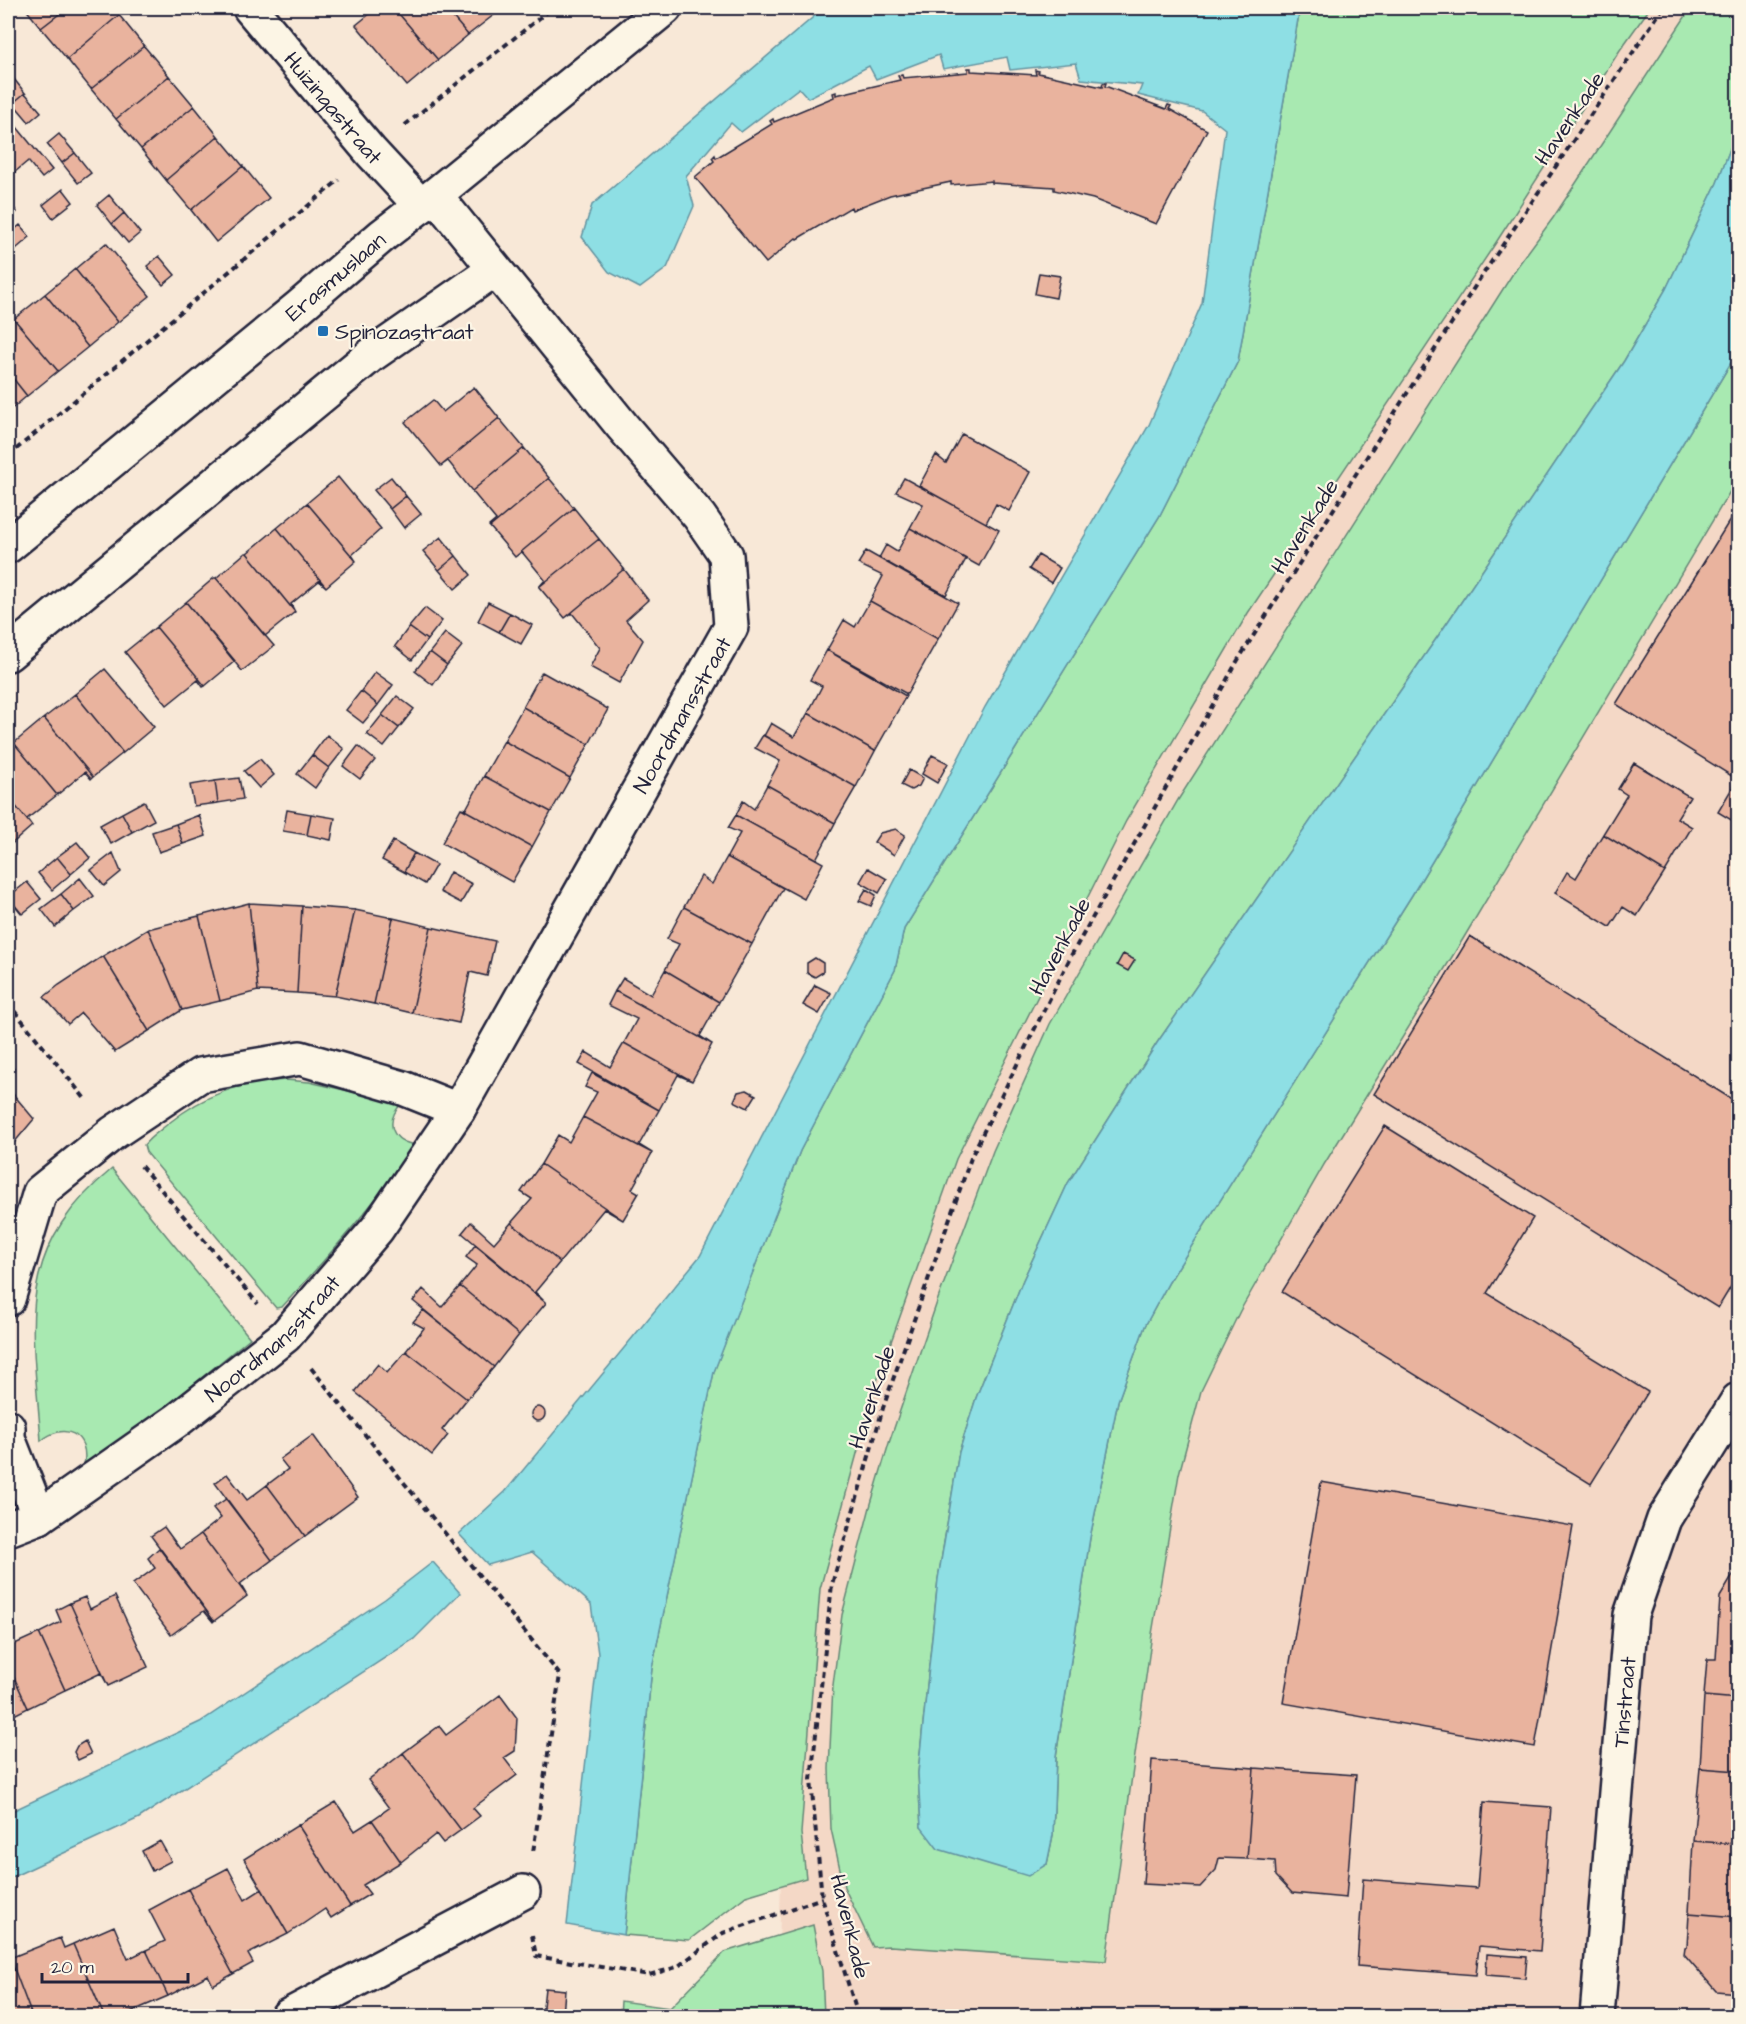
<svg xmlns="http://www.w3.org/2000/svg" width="1746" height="2024" font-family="'Architects Daughter',sans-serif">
  <rect width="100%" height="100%" fill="#f8e8d7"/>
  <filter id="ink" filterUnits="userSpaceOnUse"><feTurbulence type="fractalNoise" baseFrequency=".0167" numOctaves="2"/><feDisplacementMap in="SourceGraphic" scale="12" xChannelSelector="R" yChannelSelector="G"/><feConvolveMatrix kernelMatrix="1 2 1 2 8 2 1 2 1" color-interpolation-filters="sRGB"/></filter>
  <g filter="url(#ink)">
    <!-- built -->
    <path fill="#f4d8c6" d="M 1592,8 L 1738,8 L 1738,2016 L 777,2016 L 797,1336 Z"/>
    <!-- green -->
    <path fill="#a8e9b1" stroke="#658676" stroke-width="1.5" d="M 1300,8 L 1650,8 L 1620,50 L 1497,241 L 1248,613 L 1126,821 L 956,1159 L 876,1384 L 820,1589 L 801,1833 L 806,1878 L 746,1896 L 689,1940 L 624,1935 L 652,1668 L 714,1371 L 800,1151 L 895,970 L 904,929 L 1159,517 L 1238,361 Z
      M 1691,8 L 1738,8 L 1738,128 L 1717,183 L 1666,289 L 1624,361 L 1445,626 L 1157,1043 L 1068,1183 L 1023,1280 L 976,1398 L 959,1452 L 938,1579 L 918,1773 L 921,1827 L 1047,1864 L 1053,1835 L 1056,1757 L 1090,1538 L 1118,1401 L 1145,1326 L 1169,1282 L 1412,895 L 1738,351 L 1738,478 L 1463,939 L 1325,1163 L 1240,1311 L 1201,1391 L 1179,1474 L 1152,1634 L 1106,1961 L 890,1946 L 873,1947 L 844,1887 L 831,1829 L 829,1769 L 833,1685 L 842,1615 L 870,1507 L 889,1443 L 938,1299 L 993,1151 L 1050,1024 L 1178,800 L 1517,267 L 1553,218 Z
      M 286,1080 L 309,1082 L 402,1103 C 384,1122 391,1142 417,1145 C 375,1203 330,1255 282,1307 L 276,1308 L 146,1152 L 144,1145 C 151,1136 161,1130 169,1123 C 205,1094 241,1082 286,1080 Z
      M 112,1169 L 250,1338 L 161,1411 L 84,1465 C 90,1434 64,1421 41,1441 C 33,1326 11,1252 112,1169 Z
      M 813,1925 L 822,1971 L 824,2016 L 620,2016 L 621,2001 L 670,2008 L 725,1952 Z"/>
    <!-- water -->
    <path fill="#8edfe4" stroke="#6393a0" stroke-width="1.5" d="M 824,8 L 1300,8 L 1238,361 L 1159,517 L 904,929 L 895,970 L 800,1151 L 714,1372 L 652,1668 L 624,1935 L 567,1925 L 598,1654 L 591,1604 L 532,1552 L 488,1565 L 459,1534 L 505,1492 L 700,1256 L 985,707 L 1149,425 L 1202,303 L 1225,129 L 1202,111 L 1138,95 L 1142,85 L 1081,79 L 1076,63 L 1010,70 L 1007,57 L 943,69 L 939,55 L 876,79 L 869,66 L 808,98 L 799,88 L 741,132 L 731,123 L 686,176 L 694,206 L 667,268 L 640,288 L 609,272 L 582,237 L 592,205 Z
      M 1738,128 L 1738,351 L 1412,895 L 1169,1282 L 1145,1326 L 1118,1401 L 1090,1538 L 1056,1756 L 1053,1835 L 1047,1864 L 1028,1876 L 938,1849 L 921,1827 L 918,1773 L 938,1579 L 959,1452 L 976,1398 L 1023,1280 L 1068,1183 L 1157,1043 L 1445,626 L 1624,361 L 1666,289 L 1717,183 Z
      M 433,1562 L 460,1593 L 414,1639 L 139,1818 L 8,1879 L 8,1813 L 200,1722 L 385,1599 Z"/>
    <!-- building -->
    <path fill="#e9b39e" stroke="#22223b" stroke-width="1.5" d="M 25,8 L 67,8 L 41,28 Z
      M 67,8 L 113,8 L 119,15 L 67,59 L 41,28 Z
      M 377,8 L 394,8 L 438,60 L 407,86 L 356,25 Z
      M 394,8 L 445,8 L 468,35 L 438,60 Z
      M 445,8 L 496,8 L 499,11 L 468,35 Z
      M 119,15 L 144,46 L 91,89 L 67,59 Z
      M 144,46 L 169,76 L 116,119 L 91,89 Z
      M 968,68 L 971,68 L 971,71 L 1036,75 L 1035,70 L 1039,71 L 1038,73 L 1102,87 L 1103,83 L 1106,83 L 1105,86 L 1166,109 L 1168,105 L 1171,106 L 1169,109 L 1207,130 L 1156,224 L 1093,199 L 1054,190 L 1054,187 L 992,183 L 992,181 L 951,185 L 951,182 L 890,195 L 852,210 L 851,207 L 797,239 L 796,238 L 766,263 L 695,177 L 714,161 L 712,158 L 715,155 L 716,158 L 772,124 L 770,121 L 773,119 L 774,122 L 834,97 L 833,93 L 836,92 L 836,95 L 900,80 L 898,76 L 902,75 L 903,78 L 968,72 Z
      M 10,74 L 25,93 L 13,103 L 8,96 L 8,76 Z
      M 169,76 L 194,106 L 141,149 L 116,119 Z
      M 25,93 L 41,112 L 29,122 L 13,103 Z
      M 194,106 L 218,136 L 166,180 L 141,149 Z
      M 8,115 L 16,126 L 8,133 Z
      M 16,126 L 52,170 L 42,178 L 28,161 L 8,178 L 8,133 Z
      M 59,134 L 75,153 L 62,163 L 47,144 Z
      M 218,136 L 243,166 L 191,210 L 166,180 Z
      M 75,153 L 91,173 L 78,183 L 62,163 Z
      M 243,166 L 269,198 L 216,242 L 191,210 Z
      M 63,189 L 73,202 L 53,218 L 43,205 Z
      M 109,195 L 124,213 L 112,224 L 97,205 Z
      M 8,200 L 17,212 L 8,220 Z
      M 124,213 L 140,233 L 128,243 L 112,224 Z
      M 20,225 L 30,237 L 11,253 L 8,249 L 8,235 Z
      M 106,243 L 150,296 L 118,322 L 75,269 Z
      M 159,256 L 175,275 L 163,285 L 147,266 Z
      M 75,269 L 118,322 L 88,347 L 45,294 Z
      M 1039,273 L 1060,276 L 1056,298 L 1035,294 Z
      M 45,294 L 88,347 L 58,371 L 14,319 Z
      M 14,319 L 58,371 L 27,396 L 8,372 L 8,324 Z
      M 8,372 L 27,396 L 8,412 Z
      M 474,387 L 499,418 L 441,466 L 405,422 L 433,400 L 443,412 Z
      M 499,418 L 524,448 L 472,491 L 448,461 L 441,466 Z
      M 962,434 L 1030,472 L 1009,511 L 996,504 L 986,523 L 919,486 L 936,455 L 946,463 Z
      M 524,448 L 549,478 L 490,527 L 489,526 L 496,520 L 472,491 Z
      M 338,477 L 381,529 L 352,555 L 356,561 L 307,503 Z
      M 391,477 L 406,496 L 390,509 L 374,490 Z
      M 549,478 L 574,508 L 515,557 L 490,527 Z
      M 904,478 L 999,530 L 979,566 L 910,528 L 923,504 L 896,492 Z
      M 406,496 L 421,514 L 404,528 L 390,509 Z
      M 307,503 L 356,561 L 326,587 L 277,528 Z
      M 1738,507 L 1738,780 L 1616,704 Z
      M 574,508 L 599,539 L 539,587 L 545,580 L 522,552 L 515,557 Z
      M 277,528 L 326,587 L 319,581 L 291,604 L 295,612 L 247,553 Z
      M 910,528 L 966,559 L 946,595 L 879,558 L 886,545 L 897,552 Z
      M 441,537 L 456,556 L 439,570 L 423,551 Z
      M 599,539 L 624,569 L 565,618 L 539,587 Z
      M 866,551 L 958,603 L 938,639 L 870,601 L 883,576 L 858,564 Z
      M 245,553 L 247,553 L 295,612 L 265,636 L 216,578 Z
      M 1038,555 L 1060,568 L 1051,583 L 1029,569 Z
      M 456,556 L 471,575 L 455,589 L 439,570 Z
      M 624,569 L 648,600 L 626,620 L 643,640 L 619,683 L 590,667 L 600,648 L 572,613 L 565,618 Z
      M 214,578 L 216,578 L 274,646 L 242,671 L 186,602 Z
      M 870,601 L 938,639 L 907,694 L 827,650 L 844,620 L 855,627 Z
      M 186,602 L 235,661 L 205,686 L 156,627 Z
      M 488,602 L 510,613 L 499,632 L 478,621 Z
      M 425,608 L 442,621 L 427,640 L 409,627 Z
      M 510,613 L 532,625 L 521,644 L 499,632 Z
      M 156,627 L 205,686 L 203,687 L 198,680 L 167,705 L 125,652 Z
      M 409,627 L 427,640 L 412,660 L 395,646 Z
      M 445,633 L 462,646 L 447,665 L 430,652 Z
      M 827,650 L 906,696 L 875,751 L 808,713 L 822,686 L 810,680 Z
      M 430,652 L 447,665 L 433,685 L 415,671 Z
      M 105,669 L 154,727 L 123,753 L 75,694 Z
      M 375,672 L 393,685 L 378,705 L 361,691 Z
      M 542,672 L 608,709 L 589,744 L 523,707 Z
      M 361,691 L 378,705 L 363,723 L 346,710 Z
      M 75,694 L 123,753 L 93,777 L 44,718 Z
      M 397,696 L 414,709 L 399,728 L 382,715 Z
      M 523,707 L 589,744 L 570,778 L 504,741 Z
      M 808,713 L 875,751 L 856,787 L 764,736 L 771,723 L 794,737 Z
      M 382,715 L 399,728 L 384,747 L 367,734 Z
      M 44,718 L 93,777 L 91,779 L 85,772 L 57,795 L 14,743 Z
      M 327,735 L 344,749 L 329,768 L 312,755 Z
      M 763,735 L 856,787 L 835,823 L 767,785 L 780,761 L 755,748 Z
      M 504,741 L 570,778 L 551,812 L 484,776 Z
      M 14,743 L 57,795 L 27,819 L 32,826 L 8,797 L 8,748 Z
      M 358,746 L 375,760 L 360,779 L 343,766 Z
      M 312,755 L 329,768 L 315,788 L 297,774 Z
      M 932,755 L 948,763 L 937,783 L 922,774 Z
      M 260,759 L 274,775 L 259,788 L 244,771 Z
      M 1634,763 L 1690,797 L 1677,818 L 1692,827 L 1665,872 L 1603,834 L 1627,795 L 1618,789 Z
      M 909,770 L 923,778 L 919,786 L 911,790 L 901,785 Z
      M 484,776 L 551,812 L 532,847 L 461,808 L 466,809 Z
      M 239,778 L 243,799 L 218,803 L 215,781 Z
      M 215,781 L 218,803 L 194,806 L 190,785 Z
      M 1735,783 L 1738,785 L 1738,824 L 1718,812 Z
      M 767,785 L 835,823 L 816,859 L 736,815 L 743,801 L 754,809 Z
      M 8,797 L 32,826 L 8,847 Z
      M 144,801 L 154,820 L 132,832 L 122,813 Z
      M 461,808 L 532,847 L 512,882 L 442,843 Z
      M 287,810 L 311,814 L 307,835 L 283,831 Z
      M 122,813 L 132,832 L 111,844 L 100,825 Z
      M 311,814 L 335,818 L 331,840 L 307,835 Z
      M 199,815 L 206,836 L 183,844 L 176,824 Z
      M 736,815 L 823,863 L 804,899 L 727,857 L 740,833 L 728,828 Z
      M 176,824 L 183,844 L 159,852 L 152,832 Z
      M 896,829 L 905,835 L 894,855 L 874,842 L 880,833 Z
      M 1603,834 L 1665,872 L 1637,916 L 1623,907 L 1610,927 L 1555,893 L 1567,872 L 1576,878 Z
      M 393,841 L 414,853 L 404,872 L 382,860 Z
      M 77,842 L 90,858 L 71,874 L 57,857 Z
      M 113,853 L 121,872 L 104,886 L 91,870 Z
      M 414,853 L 436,865 L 425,884 L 404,872 Z
      M 57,857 L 71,874 L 52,890 L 38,873 Z
      M 727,857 L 783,888 L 752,944 L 684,907 L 701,876 L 712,884 Z
      M 868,868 L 887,879 L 879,893 L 860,882 Z
      M 450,872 L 472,884 L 461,903 L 440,892 Z
      M 80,878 L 94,896 L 74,911 L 61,894 Z
      M 27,882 L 41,899 L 22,914 L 8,897 Z
      M 866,889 L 876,895 L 871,906 L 859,901 Z
      M 61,894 L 74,911 L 55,927 L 41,909 Z
      M 249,903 L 258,991 L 220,1001 L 199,916 Z
      M 249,903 L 302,906 L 297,993 L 258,991 Z
      M 302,906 L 355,910 L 335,996 L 297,993 Z
      M 684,907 L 752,944 L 719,1002 L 665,970 L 679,944 L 667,939 Z
      M 355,910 L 393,918 L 374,1004 L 335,996 Z
      M 199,916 L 220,1001 L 182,1010 L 148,929 Z
      M 393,918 L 431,927 L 412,1013 L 374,1004 Z
      M 431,927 L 495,941 L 487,976 L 470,972 L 459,1023 L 412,1013 Z
      M 148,929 L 182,1010 L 149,1031 L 103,956 Z
      M 1470,936 L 1738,1103 L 1738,1275 L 1718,1308 L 1374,1094 Z
      M 1123,954 L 1135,960 L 1128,971 L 1117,965 Z
      M 103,956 L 149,1031 L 115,1052 L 81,1013 L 68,1024 L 44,997 L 59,985 Z
      M 815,958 L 823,963 L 823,972 L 815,977 L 807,973 L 807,963 Z
      M 665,970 L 719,1002 L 700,1036 L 712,1044 L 615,991 L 623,978 L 651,995 Z
      M 815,985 L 831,993 L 819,1014 L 803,1005 Z
      M 615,991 L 712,1044 L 692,1081 L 624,1043 L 637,1019 L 608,1005 Z
      M 624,1043 L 692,1081 L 678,1075 L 659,1110 L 579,1064 L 586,1052 L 610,1067 Z
      M 8,1062 L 14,1069 L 8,1074 Z
      M 592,1073 L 659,1110 L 639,1145 L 652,1153 L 583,1117 L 597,1092 L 585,1087 Z
      M 8,1088 L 34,1119 L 8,1150 Z
      M 747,1090 L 756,1095 L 748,1108 L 734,1101 L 738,1092 Z
      M 583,1117 L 652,1153 L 632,1189 L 639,1193 L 623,1220 L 541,1164 L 558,1135 L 569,1142 Z
      M 1385,1126 L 1533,1218 L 1487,1293 L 1648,1392 L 1591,1484 L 1282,1292 Z
      M 541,1164 L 623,1220 L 604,1209 L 560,1262 L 511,1223 L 532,1199 L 521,1192 Z
      M 471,1222 L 494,1243 L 511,1223 L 560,1262 L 535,1292 L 546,1303 L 462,1233 Z
      M 475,1245 L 546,1303 L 519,1335 L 460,1286 L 477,1265 L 466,1257 Z
      M 460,1286 L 519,1335 L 494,1367 L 413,1301 L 423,1289 L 442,1307 Z
      M 423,1310 L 494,1367 L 467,1399 L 406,1351 L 424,1328 L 413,1322 Z
      M 406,1351 L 467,1399 L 442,1430 L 448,1435 L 432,1455 L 355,1392 L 378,1364 L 387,1373 Z
      M531 1414a7 7 0 1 1 14 0a7 7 0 1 1-14 0Z
      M 313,1435 L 358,1497 L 305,1536 L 267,1485 L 288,1469 L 280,1459 Z
      M 227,1474 L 247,1500 L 267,1485 L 305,1536 L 272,1560 L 215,1483 Z
      M 1321,1482 L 1573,1526 L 1535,1747 L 1283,1703 Z
      M 226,1499 L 272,1560 L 240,1584 L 247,1596 L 201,1534 L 221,1518 L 213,1508 Z
      M 164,1527 L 180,1549 L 201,1534 L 247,1596 L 214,1621 L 151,1536 Z
      M 159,1548 L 214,1621 L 213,1622 L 204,1611 L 171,1635 L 133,1584 L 155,1568 L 148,1558 Z
      M 1738,1567 L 1738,1699 L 1704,1696 L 1707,1659 L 1716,1659 L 1720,1597 Z
      M 115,1596 L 148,1667 L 108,1686 L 70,1603 L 85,1597 L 90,1609 Z
      M 70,1603 L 108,1686 L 101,1673 L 65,1690 L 39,1633 L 61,1622 L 56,1610 Z
      M 10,1632 L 15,1644 L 39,1633 L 65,1690 L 28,1708 L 8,1664 L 8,1633 Z
      M 8,1664 L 28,1708 L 8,1718 Z
      M 500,1695 L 517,1718 L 515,1751 L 504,1758 L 517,1775 L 473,1808 L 480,1816 L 461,1830 L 403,1753 L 439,1726 L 446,1735 Z
      M 1704,1696 L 1738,1699 L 1738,1771 L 1700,1768 Z
      M 85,1741 L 91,1754 L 78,1760 L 74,1752 L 77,1746 Z
      M 403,1753 L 461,1830 L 443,1843 L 436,1834 L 401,1862 L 372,1820 L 389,1808 L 368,1780 Z
      M 1152,1760 L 1254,1768 L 1247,1859 L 1219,1858 L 1216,1870 L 1200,1887 L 1143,1884 Z
      M 1254,1768 L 1356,1775 L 1346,1898 L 1292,1893 L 1276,1876 L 1275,1861 L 1247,1859 Z
      M 1700,1768 L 1738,1771 L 1738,1844 L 1693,1841 Z
      M 336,1802 L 355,1831 L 372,1820 L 401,1862 L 363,1885 L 370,1894 L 350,1906 L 298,1825 Z
      M 1484,1802 L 1551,1807 L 1540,1951 L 1479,1946 L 1476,1975 L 1357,1966 L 1363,1879 L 1477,1888 Z
      M 298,1825 L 350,1906 L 331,1918 L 325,1909 L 288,1934 L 244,1859 Z
      M 160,1841 L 171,1861 L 152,1871 L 142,1851 Z
      M 1693,1841 L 1738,1844 L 1738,1917 L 1689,1913 Z
      M 228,1868 L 245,1900 L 262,1889 L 288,1934 L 248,1954 L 253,1963 L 233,1974 L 188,1889 Z
      M 188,1889 L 233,1974 L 213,1985 L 208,1975 L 168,1996 L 146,1950 L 165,1941 L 149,1910 Z
      M 1689,1913 L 1738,1917 L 1738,1993 L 1716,1991 L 1684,1954 L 1685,1947 L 1687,1947 Z
      M 114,1926 L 128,1959 L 146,1950 L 168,1996 L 128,2013 L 129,2016 L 104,2016 L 73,1944 Z
      M 60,1938 L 64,1948 L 73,1944 L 104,2016 L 32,2016 L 10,1958 Z
      M 1487,1954 L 1527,1957 L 1525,1978 L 1486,1975 Z
      M 10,1958 L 32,2016 L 8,2016 L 8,1960 Z
      M 545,1988 L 565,1990 L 563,2016 L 542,2016 Z"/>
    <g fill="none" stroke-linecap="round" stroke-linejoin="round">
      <!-- minor casing -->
      <g stroke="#22223b" stroke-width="38">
        <g id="minor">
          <path id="s1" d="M 250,8 L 371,152 L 421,206"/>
          <path id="s2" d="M 8,546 L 299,307 L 383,235 L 435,195 L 665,8"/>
          <path d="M 8,654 L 370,356 L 494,270"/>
          <path d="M 8,1299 L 40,1192 L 113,1133 L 200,1075 L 300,1058 L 403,1088 L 458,1110"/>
          <path d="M 8,1427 L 8,1438 L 39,1517"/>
          <path id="s3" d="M 8,1529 L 39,1517 L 179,1419 L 285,1336 L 377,1229 L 458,1110 L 731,627 L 726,555 L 699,516 L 623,427 L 435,195"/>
          <path d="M 288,2016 L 523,1892"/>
          <path id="s4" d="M 1597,2016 L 1631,1615 L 1664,1519 L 1738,1400"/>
        </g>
      </g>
      <!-- path -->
      <path stroke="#22223b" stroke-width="4" stroke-dasharray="6 4.5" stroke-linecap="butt" d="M 405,125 L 552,8
        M 8,456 L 339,180
        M 8,1003 L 86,1100
        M 141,1166 L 258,1304
        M 311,1368 L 560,1675 L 533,1852
        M 532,1935 L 536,1956 L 649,1975 L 677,1967 L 723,1933 L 822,1898
        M 858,2016 L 822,1898 L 811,1780 L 832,1584 L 883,1408 L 972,1155 L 1072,954 L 1238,660 L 1477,283 L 1663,8"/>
      <!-- minor -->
      <use href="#minor" stroke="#fcf5e5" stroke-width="33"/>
    </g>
  </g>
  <!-- markers -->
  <rect fill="#1f6fb2" stroke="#fcf5e5" stroke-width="2" x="317" y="325" width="12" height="12" rx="3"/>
  <g text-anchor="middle" stroke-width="4.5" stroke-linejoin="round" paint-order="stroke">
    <!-- street labels -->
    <g font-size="22" fill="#22223b" stroke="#fcf5e5">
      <text dy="8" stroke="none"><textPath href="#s1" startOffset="130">Huizingastraat</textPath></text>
      <text transform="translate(1569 118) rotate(-56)" y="8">Havenkade</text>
      <text dy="8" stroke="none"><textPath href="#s2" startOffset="424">Erasmuslaan</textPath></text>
      <text transform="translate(1304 526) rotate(-58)" y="8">Havenkade</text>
      <text dy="8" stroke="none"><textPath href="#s3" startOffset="1078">Noordmansstraat</textPath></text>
      <text transform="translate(1059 946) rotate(-62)" y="8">Havenkade</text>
      <text dy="8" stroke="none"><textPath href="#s3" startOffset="328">Noordmansstraat</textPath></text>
      <text transform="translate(871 1397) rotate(-72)" y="8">Havenkade</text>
      <text dy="8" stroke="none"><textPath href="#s4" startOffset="315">Tinstraat</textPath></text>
      <text transform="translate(851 1926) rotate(76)" y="8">Havenkade</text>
    </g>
    <!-- poi labels -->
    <g font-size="22" fill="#22223b" stroke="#fcf5e5" text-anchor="start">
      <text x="335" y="339">Spinozastraat</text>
    </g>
  </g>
  <!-- margin -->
  <rect width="1746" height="2024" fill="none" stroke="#fcf5e5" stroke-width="30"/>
  <rect x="15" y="15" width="1716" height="1994" fill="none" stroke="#22223b" stroke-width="2" filter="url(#ink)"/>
  <!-- scale -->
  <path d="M42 1973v9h146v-9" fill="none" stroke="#22223b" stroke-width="3"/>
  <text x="51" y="1973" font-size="18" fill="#22223b" stroke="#fcf5e5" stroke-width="4.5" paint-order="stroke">20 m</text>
</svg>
